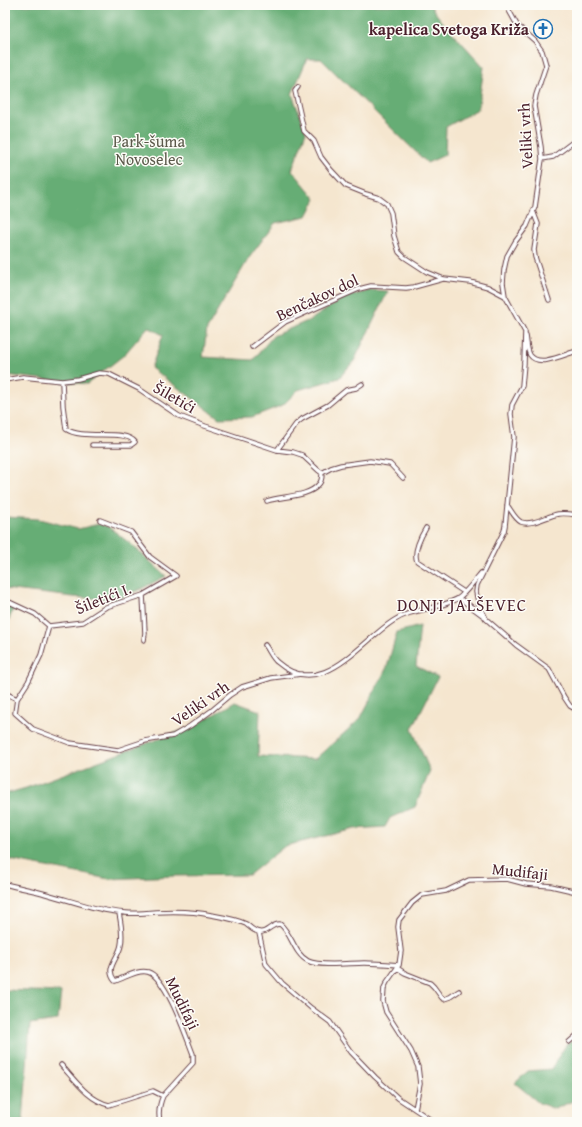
<svg xmlns="http://www.w3.org/2000/svg" width="582" height="1127" font-family="'Gentium Book Plus',serif">
  <rect width="100%" height="100%" fill="#fdfcf7"/>
  <filter id="ink" filterUnits="userSpaceOnUse"><feTurbulence type="fractalNoise" baseFrequency=".025" numOctaves="2"/><feDisplacementMap in="SourceGraphic" scale="8" xChannelSelector="R" yChannelSelector="G"/><feConvolveMatrix kernelMatrix="1 2 1 2 8 2 1 2 1" color-interpolation-filters="sRGB"/></filter>
  <filter id="wash" filterUnits="userSpaceOnUse"><feTurbulence type="fractalNoise" baseFrequency=".012" numOctaves="4" result="noise"/><feDisplacementMap in="SourceGraphic" scale="16" xChannelSelector="R" yChannelSelector="G"/><feGaussianBlur stdDeviation="0.9" result="paint"/><feColorMatrix in="noise" values="0 0 0 0 0 0 0 0 0 0 0 0 0 0 0 0 0 1.4 0 .05"/><feComposite in="paint" operator="in"/></filter>
  <g filter="url(#wash)">
    <rect width="100%" height="100%" fill="#f5e6cf"/>
    <!-- forest -->
    <path fill="#66ad74" stroke="#586650" d="M 5,5 L 430,5 L 440,19 L 484,67 L 478,109 L 446,127 L 445,155 L 427,163 L 321,59 L 307,59 L 292,94 L 306,132 L 292,170 L 316,199 L 307,216 L 275,223 L 249,258 L 207,329 L 203,357 L 253,360 L 273,336 L 312,319 L 343,298 L 371,290 L 388,291 L 354,361 L 339,378 L 298,390 L 283,405 L 252,417 L 219,418 L 151,368 L 163,335 L 148,327 L 124,355 L 87,384 L 5,375 Z
      M 5,517 L 39,519 L 78,529 L 99,524 L 109,527 L 132,545 L 166,576 L 141,589 L 115,600 L 73,597 L 5,589 Z
      M 5,604 L 14,608 L 5,628 Z
      M 420,626 L 416,666 L 438,677 L 412,729 L 430,771 L 415,807 L 390,818 L 385,827 L 354,829 L 285,846 L 249,875 L 175,876 L 109,879 L 15,861 L 5,858 L 5,794 L 26,788 L 194,726 L 235,702 L 260,711 L 258,756 L 315,759 L 360,719 L 387,667 L 397,632 Z
      M 5,990 L 61,992 L 58,1020 L 30,1024 L 23,1122 L 5,1122 Z
      M 577,1037 L 577,1099 L 555,1109 L 539,1103 L 515,1083 L 528,1071 L 551,1069 L 566,1045 Z"/>
  </g>
  <g filter="url(#ink)">
    <g fill="none" stroke-linecap="round" stroke-linejoin="round">
      <!-- street casing -->
      <g stroke="#643d44" stroke-width="5.5">
        <path id="street" d="M 506,5 L 517,25 L 535,41 L 542,51 L 546,65 L 536,95 L 534,106 L 541,147 L 542,159 L 535,207 L 527,226 L 515,242 L 507,256 L 504,270 L 503,283 L 505,296 L 525,332 L 524,363 L 522,386 L 512,405 L 511,414 L 514,437 L 505,526 L 504,531 L 477,585 L 476,592 L 478,602 L 486,619 L 516,645 L 549,669 L 564,697 L 570,706 L 577,710
          M 298,87 L 295,91 L 304,131 L 314,141 L 321,157 L 331,170 L 346,186 L 366,194 L 379,198 L 387,204 L 391,213 L 394,236 L 399,252 L 404,257 L 427,272 L 444,279 L 470,282 L 488,287 L 505,296
          M 542,159 L 553,157 L 577,139
          M 533,211 L 538,224 L 534,250 L 535,257 L 549,300
          M 526,336 C 527,342 527,350 530,355 C 539,368 565,354 577,351
          M 252,347 L 285,322 L 359,289 L 371,286 L 406,288 L 414,287 L 443,279
          M 5,380 L 23,377 L 62,381 L 78,379 L 99,373 L 109,374 L 139,389 L 179,416 L 205,426 L 277,450 L 293,452 L 302,455 L 318,470 L 322,473 L 331,468 L 341,465 L 370,461 L 390,464 L 403,478
          M 62,381 L 63,406 L 66,429 C 83,441 124,428 135,442 L 131,445 L 92,445
          M 277,450 L 296,424 L 302,419 L 328,405 L 346,390 L 356,388 L 362,384
          M 267,501 C 280,496 309,497 318,485 C 321,483 322,477 322,473
          M 507,505 C 511,510 515,519 521,522 C 532,526 547,516 558,514 C 564,513 571,514 577,515
          M 100,520 L 131,532 L 150,557 L 176,576 L 143,595 L 106,607 L 83,622 L 49,626 L 41,655 L 28,682 L 17,699 L 15,713 L 33,729 L 70,743 L 118,750 L 145,741 L 173,736 L 190,726 L 211,711 L 230,695 L 242,687 L 271,678 L 301,674
          M 426,528 C 421,536 413,552 417,561 L 464,592
          M 143,595 L 145,633 L 144,640
          M 458,599 L 462,600 L 485,617
          M 5,600 L 35,614 L 49,626
          M 265,645 C 269,650 272,658 277,662 C 321,701 359,643 393,621 C 412,608 437,610 457,599 C 463,596 476,579 481,573
          M 5,693 L 17,699
          M 5,884 C 19,888 33,890 46,894 C 73,901 98,911 126,913 C 136,914 146,913 156,912 C 174,911 193,911 211,915 C 222,917 236,919 246,924 C 250,927 253,931 259,932 C 267,934 270,924 280,924 C 292,934 294,954 308,961 C 320,967 350,963 364,963 C 376,963 387,964 399,965
          M 119,913 C 121,923 123,935 121,945 C 119,958 104,968 115,981 C 125,978 138,969 148,972 C 166,977 186,1036 193,1054 L 193,1063 L 163,1096
          M 259,933 L 266,964 L 282,983 L 311,1008 L 330,1022 L 351,1052 L 375,1077 L 398,1098 L 434,1122
          M 397,968 L 405,973 L 430,983 L 434,987 L 442,998 L 444,999 L 450,997 L 459,991
          M 569,1042 L 577,1035
          M 61,1065 C 75,1080 88,1100 109,1105 L 153,1091 L 163,1096 C 159,1105 158,1113 160,1122
          M 415,1109 L 420,1084 L 418,1067 L 411,1051 L 386,1012 L 383,1001 L 384,988 L 387,982 L 399,965 L 401,951 L 398,927 L 399,920 L 412,903 L 422,895 L 446,891 L 469,880 L 507,879 L 526,884 L 551,886 L 577,892"/>
      </g>
      <!-- street -->
      <use href="#street" stroke="#fff" stroke-width="3.5"/>
    </g>
  </g>
  <!-- icons -->
  <defs>
    <g id="church-ring" transform="scale(1)"><circle r="9.5" fill="#fdfcf7" stroke="#1f6fb2" stroke-width="1.5"/><path d="M-1.2-6h2.4v3.5h3.3v2.4h-3.3V6h-2.4V-.1h-3.3v-2.4h3.3Z" fill="#1f6fb2"/></g>
  </defs>
  <g fill-rule="evenodd">
    <use href="#church-ring" x="543" y="29"/>
  </g>
  <g text-anchor="middle" stroke-width="3" stroke-linejoin="round" paint-order="stroke">
    <!-- poi labels -->
    <g font-size="16" font-weight="bold" fill="#4a1f2b" stroke="#fdfcf7" text-anchor="end">
      <text x="529" y="35">kapelica Svetoga Križa</text>
    </g>
    <!-- street labels -->
    <g font-size="16" fill="#4a1f2b" stroke="#fdfcf7">
      <text transform="translate(525 136) rotate(-93)" y="6">Veliki vrh</text>
      <text transform="translate(317 297) rotate(-25)" y="6">Benčakov dol</text>
      <text transform="translate(175 397) rotate(30)" y="6">Šiletići</text>
      <text transform="translate(103 598) rotate(-22)" y="6">Šiletići I.</text>
      <text transform="translate(200 703) rotate(-35)" y="6">Veliki vrh</text>
      <text transform="translate(520 871) rotate(6)" y="6">Mudifaji</text>
      <text transform="translate(183 1003) rotate(64)" y="6">Mudifaji</text>
    </g>
    <!-- park labels -->
    <g font-size="16" fill="#5c5a4b" stroke="#fdfcf7">
      <text x="149" y="147">Park-šuma<tspan x="149" dy="18">Novoselec</tspan></text>
    </g>
    <!-- neighbourhood labels -->
    <g font-size="17" letter-spacing="1" fill="#4a1f2b" stroke="#fdfcf7">
      <text x="462" y="611">DONJI JALŠEVEC</text>
    </g>
  </g>
  <!-- margin -->
  <rect width="582" height="1127" fill="none" stroke="#fdfcf7" stroke-width="20"/>
</svg>
